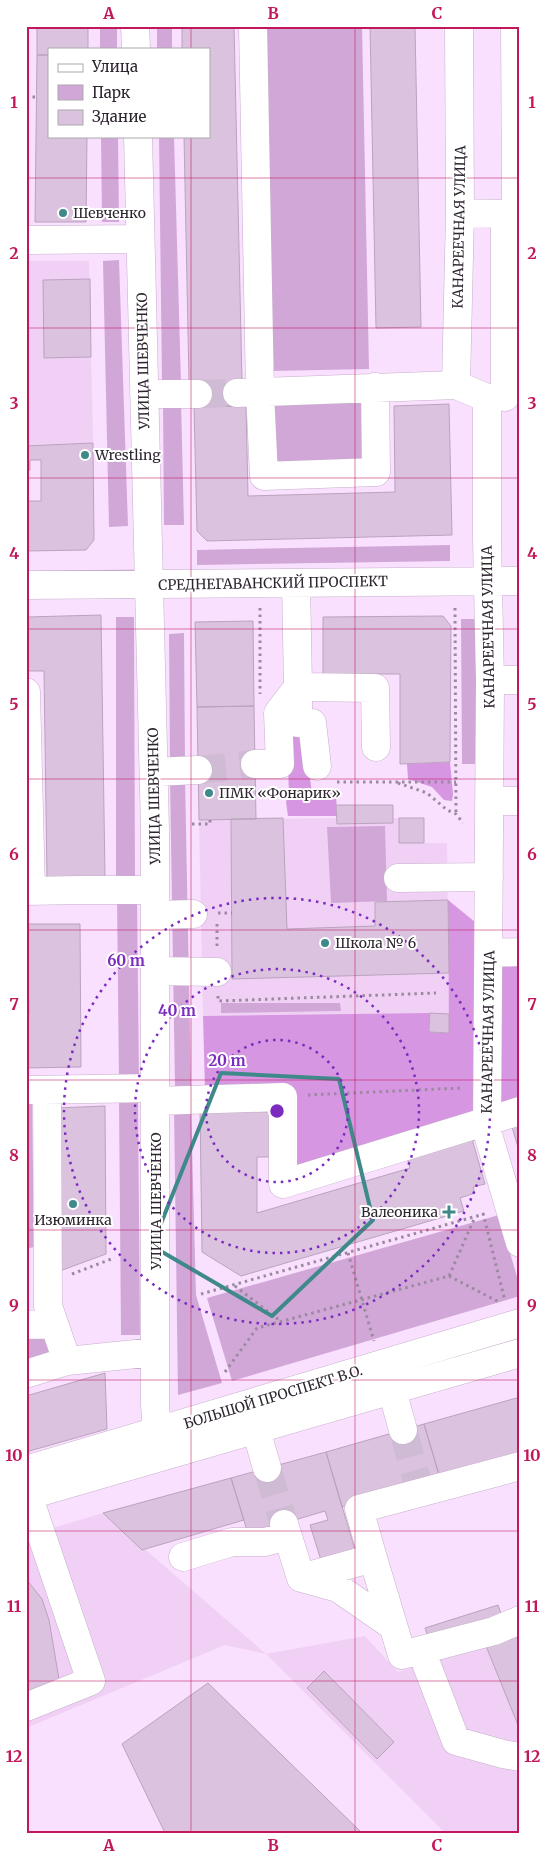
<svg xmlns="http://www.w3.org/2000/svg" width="546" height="1859" font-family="Merriweather,serif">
  <rect width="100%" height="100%" fill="#f9e0fe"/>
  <!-- built -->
  <path fill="#f0d1f5" d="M 26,261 L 89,261 L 93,443 L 26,446 Z
    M 337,818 L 337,824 L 393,823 L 393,818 L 399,818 L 399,843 L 447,843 L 449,1014 L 203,1016 L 199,820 Z
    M 103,1513 L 266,1654 L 365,1636 L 398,1672 L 486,1646 L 520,1632 L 520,1833 L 445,1833 L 266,1654 L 225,1645 L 26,1728 L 26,1536 Z"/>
  <!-- green -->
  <path fill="#d1a7d8" d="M 100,26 L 117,26 L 117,49 L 100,49 Z
    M 157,26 L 172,26 L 172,49 L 157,49 Z
    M 264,26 L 362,26 L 369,369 L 270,371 Z
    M 101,136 L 118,136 L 119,222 L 102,222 Z
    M 159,136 L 174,136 L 181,384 L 162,383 Z
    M 119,260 L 128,526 L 109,527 L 103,261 Z
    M 365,399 L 367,461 L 273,464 L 270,403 Z
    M 163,400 L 181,400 L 184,525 L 164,525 Z
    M 450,545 L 450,561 L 197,565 L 197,550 Z
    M 116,617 L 134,617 L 135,880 L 116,881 Z
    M 461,619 L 480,619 L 481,764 L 462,764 Z
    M 184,633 L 185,763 L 170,763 L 169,634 Z
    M 170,778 L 185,778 L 191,1086 L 175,1087 Z
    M 385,826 L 387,901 L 331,903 L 327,827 Z
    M 117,897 L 137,897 L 139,1081 L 119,1081 Z
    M 221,1003 L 340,1003 L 341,1011 L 221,1013 Z
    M 26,1098 L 32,1098 L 34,1247 L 26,1249 Z
    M 138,1098 L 140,1335 L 121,1335 L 119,1099 Z
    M 191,1107 L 196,1295 L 222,1383 L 178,1395 L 174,1108 Z
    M 499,1215 L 520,1287 L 520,1296 L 232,1381 L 207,1298 Z
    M 46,1332 L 58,1356 L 26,1366 L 26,1336 Z"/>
  <!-- forest -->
  <path fill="#d696e1" d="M 298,733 L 304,739 L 312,792 L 336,792 L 337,816 L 288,816 L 286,802 L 289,793 L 287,743 L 293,734 Z
    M 450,762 L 453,794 L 452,801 L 444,800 L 432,787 L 408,779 L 407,764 Z
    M 448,900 L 475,922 L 475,1117 L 290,1174 L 205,1090 L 203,1016 L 430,1013 L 429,1032 L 449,1033 Z
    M 499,956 L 520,956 L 520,1101 L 497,1107 Z"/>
  <!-- building -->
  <path fill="#dbc2df" stroke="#bba3bf" d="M 37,26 L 88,26 L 88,49 L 49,49 L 49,55 L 37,55 Z
    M 182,26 L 234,26 L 242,381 L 237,406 L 199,406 L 189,382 L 184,136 L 209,136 L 209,49 L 182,49 Z
    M 370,26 L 415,26 L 421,327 L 376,328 Z
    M 37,55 L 49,55 L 49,136 L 87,136 L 86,222 L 35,222 Z
    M 90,279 L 91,357 L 44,358 L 43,280 Z
    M 449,404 L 452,535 L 207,541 L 197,531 L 194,407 L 246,406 L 248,496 L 395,492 L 394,406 Z
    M 93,443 L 94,540 L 86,550 L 26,551 L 26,501 L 41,501 L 41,460 L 30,460 L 30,470 L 26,470 L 26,446 Z
    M 101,615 L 105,878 L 47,878 L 44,671 L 26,671 L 26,617 Z
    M 443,616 L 451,626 L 450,762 L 400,764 L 400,674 L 323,674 L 323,617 Z
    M 253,621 L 254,706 L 197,707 L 195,622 Z
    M 254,706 L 256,819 L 199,820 L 197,707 Z
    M 336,805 L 393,805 L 393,823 L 337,824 Z
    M 283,818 L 287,929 L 375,926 L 375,902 L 448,900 L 449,973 L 232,979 L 231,819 Z
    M 399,818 L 424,818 L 424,843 L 399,843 Z
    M 26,924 L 80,924 L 81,1067 L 26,1068 L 26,1014 L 29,1014 Z
    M 430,1013 L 449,1014 L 449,1033 L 429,1032 Z
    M 105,1106 L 106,1254 L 57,1272 L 56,1108 Z
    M 274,1107 L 273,1157 L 257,1157 L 257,1213 L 410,1168 L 405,1151 L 472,1139 L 485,1184 L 473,1187 L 475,1193 L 460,1198 L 464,1211 L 241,1276 L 202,1252 L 200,1108 Z
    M 520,1125 L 520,1154 L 512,1127 Z
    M 105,1373 L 107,1429 L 26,1452 L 26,1396 Z
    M 520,1397 L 520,1454 L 440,1478 L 424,1424 Z
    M 424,1424 L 440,1478 L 342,1507 L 326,1452 Z
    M 326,1452 L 358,1560 L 324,1570 L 310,1525 L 328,1520 L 325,1511 L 248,1534 L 231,1478 Z
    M 231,1478 L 244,1520 L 142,1550 L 103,1513 Z
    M 26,1579 L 42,1599 L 49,1620 L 59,1679 L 26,1692 Z
    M 498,1605 L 503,1620 L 430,1643 L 425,1628 Z
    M 520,1632 L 520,1730 L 486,1646 Z
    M 324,1671 L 394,1742 L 377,1759 L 307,1688 Z
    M 208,1683 L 362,1833 L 165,1833 L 122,1744 Z"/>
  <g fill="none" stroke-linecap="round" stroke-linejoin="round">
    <!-- minor-tunnel -->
    <path stroke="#d0bbd5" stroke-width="28" stroke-dasharray="28 14" stroke-linecap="butt" d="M 198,394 L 237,393
      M 198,770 L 255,764
      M 403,1430 L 418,1484
      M 267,1468 L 284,1524"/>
    <!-- minor casing -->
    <g stroke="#c7afcb" stroke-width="29">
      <path id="minor" d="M 135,26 L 136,49
        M 253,26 L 260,393 L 264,476 L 376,472 L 375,387
        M 459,26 L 460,213 L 456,385 L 487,398 L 487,539 L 490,680 L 487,1131 L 520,1243
        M 138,136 L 155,830 L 155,1405 L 157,1431 L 164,1454
        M 460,213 L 505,214
        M 26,240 L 140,239
        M 237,393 L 456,385
        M 144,394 L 198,394
        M 505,397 L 505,214 L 516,207 L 515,26
        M 26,585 L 520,581
        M 490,680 L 520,680
        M 26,692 L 31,891
        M 255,764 L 280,764 L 278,713 L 298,687 L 296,583
        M 317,766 L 312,723 L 298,723 L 298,687 L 375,688 L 376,747
        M 154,772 L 198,770
        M 489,801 L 520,801
        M 398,878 L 489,877
        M 80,890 L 155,890
        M 26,891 L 79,890
        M 155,915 L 193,914
        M 489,953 L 520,952
        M 156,971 L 217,972
        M 26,1090 L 155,1088
        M 47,1090 L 48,1306 L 67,1361
        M 156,1101 L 283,1097 L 283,1184 L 520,1111
        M 26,1325 L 54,1324
        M 26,1374 L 67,1361 L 155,1352
        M 392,1390 L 403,1430
        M 256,1430 L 267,1468
        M 284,1524 L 301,1578 L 373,1558 L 359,1509 L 520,1466
        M 183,1557 L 232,1542 L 265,1542 L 288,1536
        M 373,1558 L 402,1655 L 494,1631 L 520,1620
        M 302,1578 L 338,1588 L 393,1626
        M 421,1650 L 456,1741 L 503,1754 L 520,1757
        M 26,1707 L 91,1681 L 28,1495"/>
    </g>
    <!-- major casing -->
    <g stroke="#c7afcb" stroke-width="29">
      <path id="major" d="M 26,1470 L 520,1323
        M 26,1496 L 520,1353"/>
    </g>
    <!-- path -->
    <path stroke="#9b8a9f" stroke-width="3" stroke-dasharray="2.5 4" stroke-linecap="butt" d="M 26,97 L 36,97
      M 260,608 L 260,694
      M 455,608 L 456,814
      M 337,782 L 456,782
      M 398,783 L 427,793 L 447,810 L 456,814 L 463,823
      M 192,824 L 210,824 L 210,820
      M 218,913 L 232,913
      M 217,924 L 217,948
      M 218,996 L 218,1001 L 436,993
      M 308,1095 L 462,1088
      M 483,1213 L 505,1301
      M 348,1253 L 374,1341
      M 72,1274 L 114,1258
      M 449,1276 L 499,1302
      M 235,1286 L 279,1320
      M 201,1294 L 484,1214
      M 225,1372 L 257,1328 L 449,1276 L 475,1217"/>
    <!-- minor -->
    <use href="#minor" stroke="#fff" stroke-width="28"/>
    <!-- major -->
    <use href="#major" stroke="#fff" stroke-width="28"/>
  </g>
  <!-- marked area -->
  <path fill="none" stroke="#40898a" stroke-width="4" stroke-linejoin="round" d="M 221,1073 L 339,1079 L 373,1220 L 272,1316 L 152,1246 Z"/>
  <!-- grid -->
  <path fill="none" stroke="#c2185b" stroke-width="1" stroke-opacity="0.55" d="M 191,26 L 191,49M 355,26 L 355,1833M 191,136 L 191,1833M 26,178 L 520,178M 26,328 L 520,328M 26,478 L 520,478M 26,629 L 520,629M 26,779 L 520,779M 26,930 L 520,930M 26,1080 L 520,1080M 26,1230 L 520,1230M 26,1380 L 520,1380M 26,1531 L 520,1531M 26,1681 L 520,1681"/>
  <!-- distance rings -->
  <g fill="none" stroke="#7b2cbf" stroke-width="2.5" stroke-dasharray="2.5 5">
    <circle cx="277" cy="1111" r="71"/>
    <circle cx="277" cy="1111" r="142"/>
    <circle cx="277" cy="1111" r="213"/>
  </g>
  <!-- markers -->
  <g fill="#40898a" stroke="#fff" stroke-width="2">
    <circle cx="63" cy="213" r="5"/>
    <circle cx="85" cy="455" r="5"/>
    <circle cx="209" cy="793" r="5"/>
    <circle cx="325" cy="943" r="5"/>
    <circle cx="73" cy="1204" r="5"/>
    <path d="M446.5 1204.5h5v5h5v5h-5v5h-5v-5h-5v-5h5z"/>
  </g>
  <g text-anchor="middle" stroke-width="4" stroke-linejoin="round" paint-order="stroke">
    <!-- poi labels -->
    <g font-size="14" fill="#2e2530" stroke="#fff" text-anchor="start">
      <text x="73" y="218">Шевченко</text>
      <text x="95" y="460">Wrestling</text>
      <text x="219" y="798">ПМК «Фонарик»</text>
      <text x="335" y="948">Школа № 6</text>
      <text x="438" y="1217" text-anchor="end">Валеоника</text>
      <text x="73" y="1225" text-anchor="middle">Изюминка</text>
    </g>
    <!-- street labels -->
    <g font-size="14" fill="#2e2530" stroke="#fff">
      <text transform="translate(459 227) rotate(-89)" y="5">КАНАРЕЕЧНАЯ УЛИЦА</text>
      <text transform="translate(143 361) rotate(-91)" y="5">УЛИЦА ШЕВЧЕНКО</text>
      <text transform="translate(273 583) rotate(-1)" y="5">СРЕДНЕГАВАНСКИЙ ПРОСПЕКТ</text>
      <text transform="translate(488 627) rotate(-91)" y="5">КАНАРЕЕЧНАЯ УЛИЦА</text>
      <text transform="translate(154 796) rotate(-91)" y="5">УЛИЦА ШЕВЧЕНКО</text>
      <text transform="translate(488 1032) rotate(-89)" y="5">КАНАРЕЕЧНАЯ УЛИЦА</text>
      <text transform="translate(156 1201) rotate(-90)" y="5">УЛИЦА ШЕВЧЕНКО</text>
      <text transform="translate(273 1397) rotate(-17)" y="5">БОЛЬШОЙ ПРОСПЕКТ В.О.</text>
    </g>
  </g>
  <circle cx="277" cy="1111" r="8" fill="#7b2cbf" stroke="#fff" stroke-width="2.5"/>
  <g font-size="15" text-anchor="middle" font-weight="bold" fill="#7b2cbf" stroke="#fff" stroke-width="4" stroke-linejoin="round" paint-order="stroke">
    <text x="126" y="966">60 m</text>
    <text x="177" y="1016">40 m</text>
    <text x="227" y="1066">20 m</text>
  </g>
  <!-- border -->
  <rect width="546" height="1859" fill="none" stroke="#ffffff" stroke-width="55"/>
  <!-- legend -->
  <rect x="48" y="48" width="162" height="90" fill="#ffffff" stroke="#aba8ac"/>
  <rect x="58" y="64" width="25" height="8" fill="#ffffff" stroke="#aba8ac"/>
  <text x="92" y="72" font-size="15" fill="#2e2530">Улица</text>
  <rect x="58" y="85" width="25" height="15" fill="#d1a7d8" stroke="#aba8ac"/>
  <text x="92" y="98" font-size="15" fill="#2e2530">Парк</text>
  <rect x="58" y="110" width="25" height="15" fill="#dbc2df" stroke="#aba8ac"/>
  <text x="92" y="122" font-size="15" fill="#2e2530">Здание</text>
  <rect x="28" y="28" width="490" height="1804" fill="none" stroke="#c2185b" stroke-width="2"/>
  <g font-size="16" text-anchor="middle" font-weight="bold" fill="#c2185b">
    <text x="109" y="19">A</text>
    <text x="273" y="19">B</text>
    <text x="437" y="19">C</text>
    <text x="14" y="108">1</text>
    <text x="532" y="108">1</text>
    <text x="14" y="259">2</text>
    <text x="532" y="259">2</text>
    <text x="14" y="409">3</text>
    <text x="532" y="409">3</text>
    <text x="14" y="559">4</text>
    <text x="532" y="559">4</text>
    <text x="14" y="710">5</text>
    <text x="532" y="710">5</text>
    <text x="14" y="860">6</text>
    <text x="532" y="860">6</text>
    <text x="14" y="1010">7</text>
    <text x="532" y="1010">7</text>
    <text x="14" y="1161">8</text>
    <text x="532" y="1161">8</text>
    <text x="14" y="1311">9</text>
    <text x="532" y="1311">9</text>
    <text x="14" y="1461">10</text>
    <text x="532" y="1461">10</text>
    <text x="14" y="1612">11</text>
    <text x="532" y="1612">11</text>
    <text x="14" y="1762">12</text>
    <text x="532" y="1762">12</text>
    <text x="109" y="1851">A</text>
    <text x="273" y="1851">B</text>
    <text x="437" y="1851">C</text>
  </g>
</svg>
